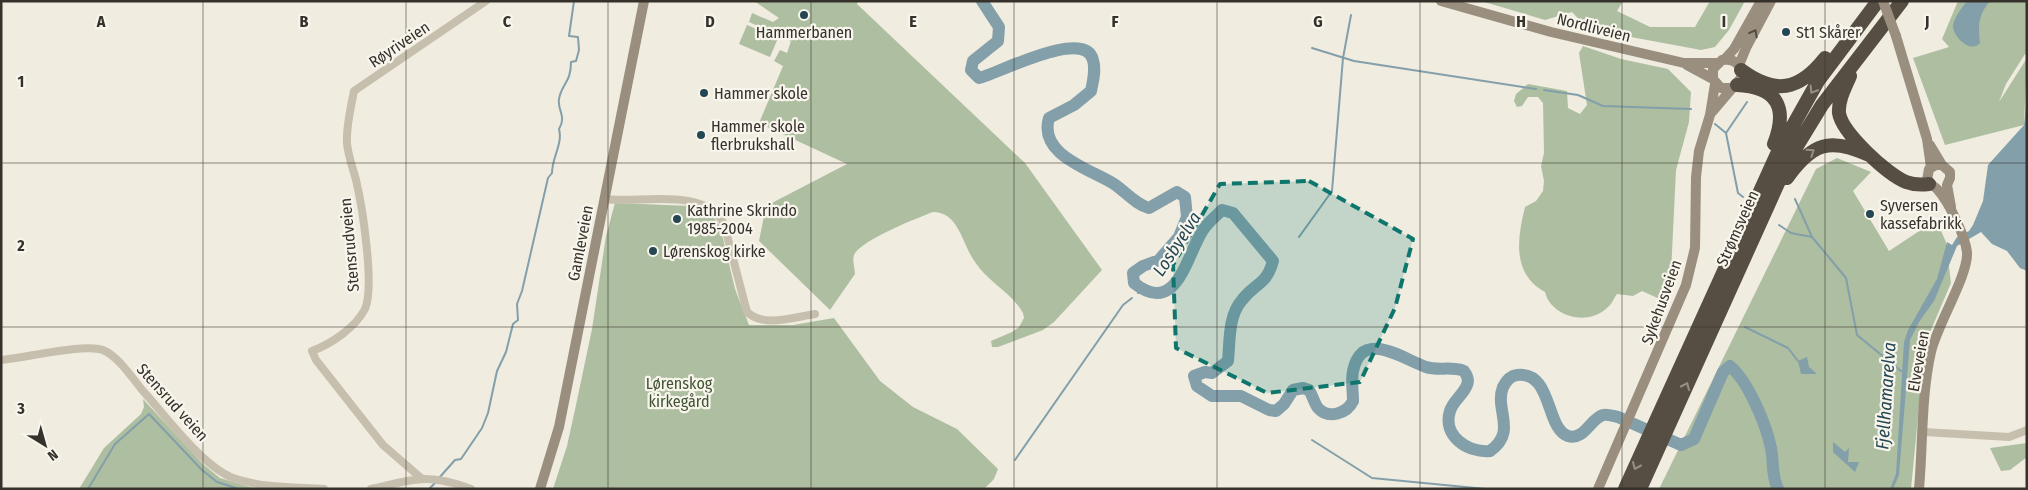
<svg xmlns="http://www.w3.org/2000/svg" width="2028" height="490" font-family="'Fira Sans Condensed',sans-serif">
  <rect width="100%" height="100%" fill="#f0ece0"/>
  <!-- green -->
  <path fill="#aebea1" d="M 754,1 L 858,1 L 857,4 L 1025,163 L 1102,270 L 1054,322 L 1043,330 L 998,347 L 992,347 L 991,341 L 1012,332 L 1019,327 L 1024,318 L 1023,313 C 1012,293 988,282 975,262 C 962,244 959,212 933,212 C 917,218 861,240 854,255 C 852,261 855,268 855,274 L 830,310 L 759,241 L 766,206 L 847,164 L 759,123 L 783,66 L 774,61 L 780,50 L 787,53 L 791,41 L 749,22 L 752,13 L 773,22 L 779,18 Z
    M 1481,1 L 1623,1 L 1617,11 L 1650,27 L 1695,27 L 1710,1 L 1745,1 L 1729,30 L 1715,47 L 1701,50 L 1588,29 L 1572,12 L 1545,20 Z
    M 1958,1 L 2027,1 L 2027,55 L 2025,54 L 2006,84 L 1999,102 L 2027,58 L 2024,125 L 1945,145 L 1913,58 L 1949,47 L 1942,39 Z
    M 747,25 L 778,38 L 770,57 L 739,44 Z
    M 1583,46 L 1621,59 L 1668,69 L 1691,92 L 1689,122 L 1676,170 L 1671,273 L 1662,300 L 1642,291 L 1633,296 L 1617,294 C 1614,298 1612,304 1608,307 C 1589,327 1551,317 1545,292 C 1512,274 1517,239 1525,207 L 1536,201 L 1543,191 L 1544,181 L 1541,166 L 1544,153 L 1543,103 L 1538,97 L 1528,97 L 1522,106 L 1517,107 L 1514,101 L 1516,94 L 1528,84 L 1567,91 L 1568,108 L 1580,114 L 1587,105 L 1579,53 Z
    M 1837,158 L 1871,172 L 1853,191 L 1889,251 L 1936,220 L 1946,242 L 1951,283 L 1925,344 L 1911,489 L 1659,489 L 1816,169 Z
    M 615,203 L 691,206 L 712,215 L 720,226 L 735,289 L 749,325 L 793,325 L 834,318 L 880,381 L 913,407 L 957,429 L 998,469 L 994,479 L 984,489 L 553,489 L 567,446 L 576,405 L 592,329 L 606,236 Z
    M 143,399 L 204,465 L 220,478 L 256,489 L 79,489 L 104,448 L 141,414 L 144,407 Z
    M 2027,443 L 2027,457 L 2010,470 L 2001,471 L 1990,448 Z"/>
  <!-- water -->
  <path fill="#829faa" d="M 1967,1 L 1990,1 C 1978,15 1978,26 1980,43 C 1971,54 1953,37 1953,26 C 1954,17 1962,8 1967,1 Z
    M 2027,97 L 2027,271 L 2020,268 L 2007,251 L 1992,244 L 1981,232 L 1957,246 L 1934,301 L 1919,322 L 1910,340 L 1899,475 L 1893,489 L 1890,489 L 1896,474 L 1904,342 L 1908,330 L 1937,279 L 1947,242 L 1952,245 L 1957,237 L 1969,231 L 1973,225 L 1983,201 L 1988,165 L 2024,125 Z
    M 1807,357 L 1809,367 L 1817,374 L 1801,374 L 1798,361 Z
    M 1833,442 L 1845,452 L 1849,448 L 1848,462 L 1859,462 L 1855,472 L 1833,452 Z"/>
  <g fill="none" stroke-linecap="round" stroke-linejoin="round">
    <!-- stream -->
    <path stroke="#829faa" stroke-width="2" d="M 1312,48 L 1354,61 L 1536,89
      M 1544,90 L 1578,95 L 1603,106 L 1691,109
      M 1715,124 L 1726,133
      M 1743,197 L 1738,193 L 1726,133 L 1747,102
      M 1795,199 L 1812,237 L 1846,278 L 1857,335 L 1901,371
      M 1779,225 L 1791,233 L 1812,237
      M 1299,237 L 1332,191 L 1343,58 L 1351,15
      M 1138,293 L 1142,289
      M 1745,327 L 1788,348 L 1798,361
      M 1312,440 L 1372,478 L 1486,489
      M 1015,460 L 1123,305 L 1132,298
      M 439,478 L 455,460 L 461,459 L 482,428 L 488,413 L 497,371 L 506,352 L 513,324 L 518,320 L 517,304 L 522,291 L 548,178 L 552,173 C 552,157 563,144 559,129 C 567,116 557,110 559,99 C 562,83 571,83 571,62 L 576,61 L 579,50 L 578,37 L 569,36 L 574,1
      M 88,489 L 115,444 L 149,414 L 202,470 L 217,482 L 239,489
      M 411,489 L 424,489
      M 429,489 L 436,482"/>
    <!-- river -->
    <path stroke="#829faa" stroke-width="12" d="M 982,1 L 999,27 L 998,41 L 973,61 L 971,70 L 979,78 C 997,74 1085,27 1093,60 C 1096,70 1093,81 1091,91 L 1074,105 L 1049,118 C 1038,155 1090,169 1114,184 C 1126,192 1135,204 1149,208 L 1177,192 L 1185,197 L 1187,217 L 1179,237 L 1159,260 L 1143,266 L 1133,273 L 1134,283 C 1177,317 1186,256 1203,230 C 1208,222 1216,216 1222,210 L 1233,213 L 1273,261 C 1266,286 1256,282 1242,300 C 1228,316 1230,341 1228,361 L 1212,373 L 1205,372 L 1194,376 L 1197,386 L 1212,396 L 1241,396 L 1269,410 L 1276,411 L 1284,404 L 1293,390 L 1303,388 L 1309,390 C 1313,396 1314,403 1318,408 C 1329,420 1347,413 1353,401 C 1353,391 1351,380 1353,371 C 1362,328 1403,359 1426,367 C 1438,371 1452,366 1464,371 C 1467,375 1469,380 1467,385 C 1463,395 1453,401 1450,411 C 1442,436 1468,453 1490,451 C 1518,431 1494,410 1503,387 C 1506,381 1510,376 1517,375 C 1553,371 1545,428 1568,436 C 1584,441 1590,419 1603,415 C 1607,414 1613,416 1618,417 L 1681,445 L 1694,439 L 1723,372 L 1730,366 C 1748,381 1766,424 1771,448 C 1774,462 1771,475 1778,489"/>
    <!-- street -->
    <path stroke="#c7bfad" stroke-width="8" d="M 604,199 C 639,204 705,186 724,224 L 747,312 C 764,328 794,317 815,314
      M 1,360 C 24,358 85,343 103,350 C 119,357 132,378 143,391 C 165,415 203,467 233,478 C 261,488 295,487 324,489
      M 1924,432 L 2009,437 L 2027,430
      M 421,478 L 383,445 L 316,360 L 312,351 C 331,344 355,328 365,309 C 375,286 362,205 356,180 C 353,168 348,156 347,143 C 346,126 351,107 354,91 L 486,1
      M 371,489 C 415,479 428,473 471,489"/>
    <!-- secondary -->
    <path stroke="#9a8f7e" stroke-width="10" d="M 1441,1 L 1551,32 L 1684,63 L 1717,63
      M 1896,36 L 1927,139 L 1931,167
      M 1724,60 L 1734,49 L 1761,1
      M 1687,65 L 1713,79
      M 1739,65 L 1746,48 L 1771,1
      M 1712,112 L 1741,78 C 1743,65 1734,58 1722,60 L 1713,69 L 1713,79 L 1721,88 L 1732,88
      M 1930,145 L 1942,165 L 1950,172 L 1950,178 L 1947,185 L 1951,207
      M 540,489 L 559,427 L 644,1
      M 1598,489 L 1686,285 L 1695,248 L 1696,177 L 1699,151 L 1710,115 L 1715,84
      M 1919,489 C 1923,444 1921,396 1931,352 C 1937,325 1969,274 1967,252 C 1965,236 1949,202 1938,190 C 1935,186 1930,186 1927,180 L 1929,169 L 1936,165 L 1942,165"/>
    <!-- highway -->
    <path stroke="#564d43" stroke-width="14" d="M 1741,70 C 1775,95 1799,91 1825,58
      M 1850,76 C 1845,88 1838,100 1839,113 C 1842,133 1888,175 1906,182 C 1914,185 1922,185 1929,184
      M 1737,85 C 1778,87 1788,108 1774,144
      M 1787,178 C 1812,143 1830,137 1869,155
      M 1625,489 L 1777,154 L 1818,81 L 1878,1
      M 1640,489 L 1789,159 L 1822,105 L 1902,1"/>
    <!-- secondary-bridge -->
    <path stroke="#9a8f7e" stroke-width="10" d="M 1883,1 L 1896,36"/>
  </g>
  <!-- one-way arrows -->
  <defs><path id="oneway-chevron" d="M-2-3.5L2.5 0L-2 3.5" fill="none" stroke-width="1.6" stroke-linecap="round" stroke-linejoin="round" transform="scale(1.25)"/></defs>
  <use stroke="#544d44" href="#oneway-chevron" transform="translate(1754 33) rotate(-61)"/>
  <g stroke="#979087">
    <use href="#oneway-chevron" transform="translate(1813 90) rotate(122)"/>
    <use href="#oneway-chevron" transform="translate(1811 152) rotate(-34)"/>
    <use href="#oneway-chevron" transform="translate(1686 386) rotate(-66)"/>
    <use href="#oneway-chevron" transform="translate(1636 466) rotate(114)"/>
  </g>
  <!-- marked area -->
  <path fill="#0f766e" fill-opacity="0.2" stroke="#0f766e" stroke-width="4" stroke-dasharray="10 6" stroke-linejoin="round" d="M 1309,181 L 1413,239 L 1395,308 L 1360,382 L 1267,393 L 1176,348 L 1173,265 L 1220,184 Z"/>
  <!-- grid -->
  <path fill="none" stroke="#36312b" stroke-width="1" stroke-opacity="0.55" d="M 203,1 L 203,489M 406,1 L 406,489M 608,1 L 608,489M 811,1 L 811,489M 1014,1 L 1014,489M 1217,1 L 1217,489M 1420,1 L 1420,489M 1622,1 L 1622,489M 1825,1 L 1825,489M 1,163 L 2027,163M 1,327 L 2027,327"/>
  <!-- markers -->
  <g fill="#254653" stroke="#f8f5ec" stroke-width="2">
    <circle cx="804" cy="15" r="5"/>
    <circle cx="1786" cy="32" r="5"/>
    <circle cx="704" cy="93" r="5"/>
    <circle cx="701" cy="135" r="5"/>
    <circle cx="1870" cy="214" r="5"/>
    <circle cx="677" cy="219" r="5"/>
    <circle cx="653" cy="251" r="5"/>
  </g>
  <g text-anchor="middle" stroke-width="4.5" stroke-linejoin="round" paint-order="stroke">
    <!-- street labels -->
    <g font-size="16" fill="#36312b" stroke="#f8f5ec">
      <text transform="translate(1594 27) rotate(14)" y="6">Nordliveien</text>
      <text transform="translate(399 44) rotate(-34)" y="6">Røyriveien</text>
      <text transform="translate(1737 228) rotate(-66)" y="6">Strømsveien</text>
      <text transform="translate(580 243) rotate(-79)" y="6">Gamleveien</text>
      <text transform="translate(349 245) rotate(-95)" y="6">Stensrudveien</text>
      <text transform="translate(1661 302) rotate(-70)" y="6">Sykehusveien</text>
      <text transform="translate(1918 361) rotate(-80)" y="6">Elveveien</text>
      <text transform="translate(173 402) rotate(48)" y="6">Stensrud veien</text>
    </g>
    <!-- poi labels -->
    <g font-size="16" fill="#36312b" stroke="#f8f5ec" text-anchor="start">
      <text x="804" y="38" text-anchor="middle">Hammerbanen</text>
      <text x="1796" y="38">St1 Skårer</text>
      <text x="714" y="99">Hammer skole</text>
      <text x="711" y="132">Hammer skole<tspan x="711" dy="18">flerbrukshall</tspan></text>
      <text x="1880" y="211">Syversen<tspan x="1880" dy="18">kassefabrikk</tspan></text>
      <text x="687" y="216">Kathrine Skrindo<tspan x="687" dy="18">1985-2004</tspan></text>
      <text x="663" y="257">Lørenskog kirke</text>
    </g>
    <!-- park labels -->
    <g font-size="16" fill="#3e5231" stroke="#f8f5ec">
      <text x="679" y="389">Lørenskog<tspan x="679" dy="18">kirkegård</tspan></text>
    </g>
    <!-- water labels -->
    <g font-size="18" font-style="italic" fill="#254653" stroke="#f8f5ec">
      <text transform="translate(1177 244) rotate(-57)" y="6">Losbyelva</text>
      <text transform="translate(1886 396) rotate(-86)" y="6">Fjellhamarelva</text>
    </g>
  </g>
  <g font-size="16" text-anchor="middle" font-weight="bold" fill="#36312b" stroke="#f8f5ec" stroke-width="4.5" stroke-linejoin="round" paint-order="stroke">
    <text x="101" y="27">A</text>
    <text x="304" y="27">B</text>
    <text x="507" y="27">C</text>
    <text x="710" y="27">D</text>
    <text x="913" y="27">E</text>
    <text x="1115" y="27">F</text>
    <text x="1318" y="27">G</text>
    <text x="1521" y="27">H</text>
    <text x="1724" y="27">I</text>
    <text x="1927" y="27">J</text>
    <text x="21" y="87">1</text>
    <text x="21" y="251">2</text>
    <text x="21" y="414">3</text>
  </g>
  <!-- border -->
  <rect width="2028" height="490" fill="none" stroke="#36312b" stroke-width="5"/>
  <!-- north arrow -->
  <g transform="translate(45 445) rotate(143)" stroke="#f8f5ec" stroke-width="4" paint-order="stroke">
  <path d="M0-4L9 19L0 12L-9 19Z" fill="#36312b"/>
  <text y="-8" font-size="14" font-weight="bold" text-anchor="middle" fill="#36312b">N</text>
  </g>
</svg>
